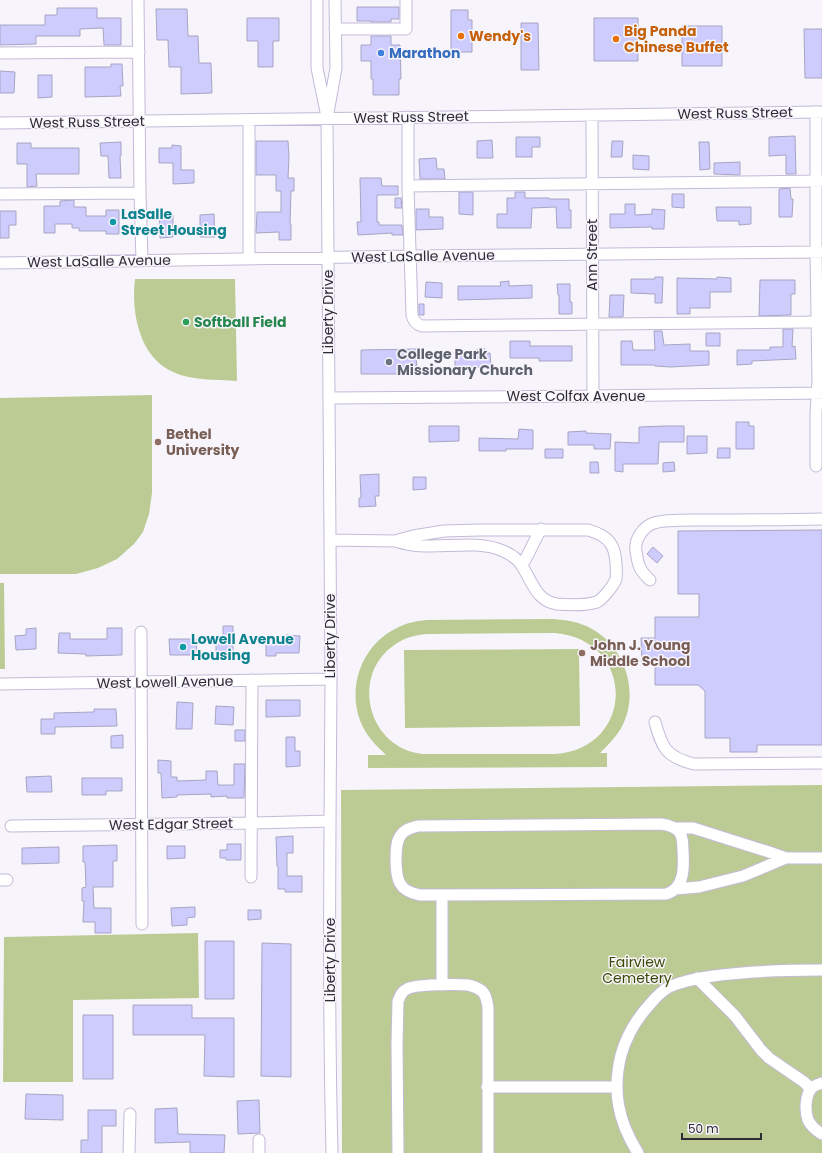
<svg xmlns="http://www.w3.org/2000/svg" width="822" height="1153" font-family="Poppins,sans-serif">
  <rect width="100%" height="100%" fill="#f7f5fb"/>
  <!-- green -->
  <path fill="#bccb94" fill-rule="evenodd" d="M 135,279 L 235,279 L 237,381 C 215,379 193,381 173,372 C 139,357 131,312 135,279 Z
    M 152,395 L 152,493 L 149,514 L 143,532 L 134,544 L 117,559 L 98,568 L 76,574 L 0,574 L 0,398 Z
    M 0,583 L 4,583 L 5,669 L 0,669 Z
    M 553,619 C 567,620 580,622 592,629 C 626,648 641,695 620,730 C 614,739 607,746 600,753 L 607,753 L 607,767 L 368,768 L 368,755 L 386,755 C 378,747 370,740 364,729 C 345,694 359,647 395,629 C 405,623 416,621 427,620 ZM 555,633 C 636,640 636,748 555,754 L 422,754 C 416,753 410,752 404,749 C 364,731 356,672 393,646 C 403,638 414,635 427,634 Z
    M 579,649 L 580,726 L 405,728 L 404,650 Z
    M 822,785 L 822,1153 L 342,1153 L 341,790 Z
    M 198,933 L 199,998 L 73,1000 L 73,1082 L 3,1082 L 4,937 Z"/>
  <!-- building -->
  <path fill="#cecbfd" stroke="#a7a5c3" d="M 357,7 L 399,7 L 399,19 L 391,19 L 391,22 L 371,22 L 371,21 L 357,21 Z
    M 57,8 L 97,8 L 97,18 L 121,18 L 121,45 L 104,45 L 103,28 L 80,29 L 80,36 L 36,36 L 36,44 L 0,45 L 0,25 L 45,25 L 45,15 L 57,15 Z
    M 156,9 L 187,9 L 188,36 L 198,36 L 199,63 L 211,63 L 212,93 L 181,94 L 181,67 L 169,67 L 168,40 L 157,40 Z
    M 451,10 L 468,10 L 468,20 L 472,20 L 472,52 L 451,52 Z
    M 247,18 L 279,18 L 279,41 L 273,41 L 273,67 L 258,67 L 258,41 L 247,41 Z
    M 594,18 L 638,18 L 638,61 L 594,61 Z
    M 521,23 L 538,23 L 539,70 L 521,70 Z
    M 682,26 L 722,26 L 722,66 L 682,66 Z
    M 804,29 L 822,29 L 822,78 L 805,78 Z
    M 371,36 L 391,36 L 391,45 L 400,45 L 401,79 L 399,79 L 399,95 L 373,95 L 373,79 L 371,79 L 371,61 L 361,61 L 361,45 L 371,45 Z
    M 111,64 L 122,64 L 123,86 L 120,86 L 121,96 L 85,97 L 85,67 L 111,67 Z
    M 0,71 L 15,72 L 14,93 L 0,93 Z
    M 38,75 L 52,75 L 52,97 L 38,98 Z
    M 795,136 L 796,174 L 786,174 L 786,155 L 769,156 L 769,137 Z
    M 516,137 L 540,137 L 540,147 L 532,147 L 532,157 L 516,157 Z
    M 492,140 L 493,158 L 477,158 L 477,141 Z
    M 256,141 L 288,141 L 289,157 L 288,178 L 294,178 L 294,191 L 291,191 L 290,224 L 291,224 L 291,240 L 279,240 L 279,232 L 256,233 L 257,212 L 281,212 L 281,191 L 276,191 L 276,175 L 256,175 Z
    M 612,141 L 623,141 L 622,157 L 611,157 Z
    M 121,142 L 121,156 L 120,156 L 121,178 L 109,178 L 108,156 L 101,156 L 100,143 Z
    M 699,142 L 709,142 L 710,169 L 700,170 Z
    M 17,143 L 31,143 L 31,148 L 79,148 L 79,174 L 36,174 L 37,186 L 27,187 L 27,164 L 17,164 Z
    M 172,145 L 181,146 L 181,170 L 194,170 L 194,183 L 173,184 L 173,163 L 159,163 L 159,148 L 172,148 Z
    M 633,155 L 649,156 L 649,170 L 633,169 Z
    M 436,158 L 437,169 L 444,169 L 445,179 L 420,179 L 419,159 Z
    M 740,162 L 740,175 L 714,174 L 714,163 Z
    M 360,178 L 381,178 L 382,186 L 398,186 L 398,195 L 377,195 L 377,222 L 379,222 L 379,225 L 402,225 L 403,235 L 392,235 L 392,233 L 358,235 L 357,222 L 361,222 Z
    M 790,188 L 791,199 L 793,199 L 792,217 L 779,217 L 779,189 Z
    M 459,192 L 473,192 L 473,215 L 459,214 Z
    M 515,192 L 525,192 L 525,198 L 549,198 L 549,199 L 569,199 L 569,210 L 571,210 L 571,228 L 557,228 L 556,207 L 532,208 L 531,228 L 497,228 L 497,214 L 507,214 L 507,198 L 515,198 Z
    M 672,194 L 684,194 L 684,208 L 672,207 Z
    M 395,198 L 401,198 L 402,208 L 395,208 Z
    M 74,200 L 74,207 L 86,207 L 86,216 L 106,216 L 106,210 L 119,210 L 119,234 L 106,234 L 106,231 L 79,231 L 79,228 L 72,228 L 72,224 L 55,224 L 55,233 L 44,233 L 44,206 L 60,206 L 60,201 Z
    M 625,204 L 635,204 L 635,215 L 652,214 L 652,209 L 665,210 L 664,229 L 652,229 L 652,227 L 610,228 L 610,214 L 625,214 Z
    M 716,207 L 751,207 L 751,224 L 739,225 L 739,221 L 717,221 Z
    M 416,209 L 429,209 L 429,217 L 443,217 L 443,229 L 416,230 Z
    M 0,211 L 16,211 L 16,225 L 9,225 L 9,238 L 0,238 Z
    M 214,214 L 215,237 L 200,237 L 200,215 Z
    M 159,215 L 173,215 L 173,237 L 160,238 Z
    M 655,277 L 663,277 L 662,303 L 655,303 L 655,294 L 631,293 L 631,279 L 655,279 Z
    M 717,277 L 731,278 L 731,292 L 710,292 L 710,308 L 690,308 L 690,314 L 677,314 L 677,278 L 717,279 Z
    M 760,280 L 795,280 L 795,294 L 791,294 L 791,315 L 759,316 Z
    M 509,281 L 509,286 L 532,285 L 532,298 L 458,300 L 458,286 L 501,286 L 500,282 Z
    M 426,282 L 442,283 L 442,298 L 425,297 Z
    M 557,284 L 570,284 L 570,302 L 572,302 L 572,314 L 559,314 L 559,295 L 558,295 Z
    M 610,295 L 624,295 L 623,317 L 609,317 Z
    M 419,304 L 424,304 L 424,315 L 419,315 Z
    M 783,329 L 793,329 L 792,347 L 795,346 L 796,359 L 752,361 L 752,364 L 737,365 L 737,350 L 770,350 L 770,347 L 783,347 Z
    M 654,331 L 662,331 L 664,345 L 690,344 L 690,351 L 709,351 L 709,365 L 671,367 L 655,366 L 655,365 L 621,365 L 621,341 L 632,341 L 633,350 L 655,350 Z
    M 706,333 L 720,333 L 720,346 L 706,346 Z
    M 510,341 L 530,341 L 530,346 L 572,346 L 572,361 L 539,361 L 539,358 L 510,358 Z
    M 416,349 L 417,374 L 361,374 L 361,350 Z
    M 485,349 L 485,353 L 490,353 L 491,367 L 455,367 L 455,353 L 476,352 L 476,350 Z
    M 736,422 L 749,422 L 749,426 L 754,426 L 754,449 L 736,449 Z
    M 429,426 L 459,426 L 459,441 L 429,442 Z
    M 665,426 L 684,426 L 684,442 L 659,442 L 658,464 L 623,464 L 623,472 L 615,471 L 615,442 L 639,443 L 639,427 Z
    M 519,429 L 533,430 L 533,449 L 506,449 L 506,451 L 479,451 L 479,438 L 518,439 Z
    M 586,431 L 586,433 L 611,434 L 610,449 L 594,449 L 594,445 L 568,445 L 568,432 Z
    M 687,436 L 707,436 L 707,453 L 687,454 Z
    M 718,448 L 730,448 L 730,458 L 717,458 Z
    M 545,449 L 563,449 L 563,458 L 545,458 Z
    M 590,462 L 598,462 L 599,473 L 590,473 Z
    M 674,462 L 675,471 L 663,472 L 663,463 Z
    M 379,474 L 379,496 L 375,496 L 376,506 L 359,507 L 359,498 L 361,498 L 360,475 Z
    M 413,477 L 426,477 L 426,489 L 413,490 Z
    M 822,530 L 822,745 L 757,745 L 757,752 L 730,752 L 730,738 L 705,738 L 705,691 L 698,685 L 655,685 L 655,664 L 642,664 L 641,638 L 655,638 L 655,617 L 699,617 L 699,594 L 678,594 L 678,531 Z
    M 653,547 L 663,556 L 657,563 L 647,554 Z
    M 223,626 L 233,626 L 233,653 L 216,653 L 216,641 L 223,641 Z
    M 36,628 L 36,649 L 16,650 L 15,636 L 26,635 L 26,629 Z
    M 107,628 L 122,628 L 122,655 L 86,656 L 86,654 L 58,653 L 59,633 L 70,633 L 70,639 L 107,639 Z
    M 286,635 L 300,636 L 299,653 L 276,653 L 276,656 L 266,656 L 266,644 L 286,644 Z
    M 169,639 L 196,639 L 197,655 L 170,655 Z
    M 266,700 L 300,700 L 300,716 L 266,717 Z
    M 177,702 L 193,703 L 192,729 L 176,729 Z
    M 216,706 L 234,707 L 233,725 L 215,724 Z
    M 94,709 L 116,709 L 117,726 L 55,727 L 55,734 L 41,734 L 41,719 L 54,719 L 54,713 L 94,712 Z
    M 235,730 L 245,730 L 245,741 L 235,741 Z
    M 123,735 L 123,748 L 111,748 L 111,736 Z
    M 286,737 L 295,737 L 295,751 L 300,751 L 300,766 L 286,767 Z
    M 158,760 L 171,761 L 171,777 L 177,777 L 177,781 L 206,780 L 206,771 L 217,771 L 218,785 L 234,785 L 234,764 L 245,764 L 244,798 L 227,798 L 227,796 L 211,797 L 211,794 L 177,795 L 177,797 L 162,798 L 161,773 L 158,773 Z
    M 51,776 L 52,792 L 27,792 L 26,777 Z
    M 82,778 L 122,778 L 122,791 L 106,791 L 106,795 L 82,795 Z
    M 293,836 L 293,853 L 287,853 L 287,876 L 302,876 L 302,892 L 285,892 L 285,889 L 278,889 L 278,866 L 277,866 L 276,837 Z
    M 227,844 L 241,844 L 241,860 L 226,860 L 226,858 L 220,858 L 220,850 L 227,850 Z
    M 117,845 L 117,861 L 113,861 L 113,887 L 93,887 L 94,908 L 111,908 L 111,933 L 95,933 L 95,922 L 83,922 L 84,901 L 82,901 L 82,888 L 86,887 L 85,862 L 83,862 L 83,846 Z
    M 167,846 L 185,846 L 185,858 L 167,859 Z
    M 59,847 L 59,863 L 22,864 L 22,848 Z
    M 195,907 L 195,917 L 187,918 L 187,925 L 172,926 L 171,908 Z
    M 248,910 L 261,910 L 261,919 L 248,920 Z
    M 205,941 L 234,941 L 234,999 L 205,999 Z
    M 262,943 L 291,944 L 291,1077 L 261,1076 Z
    M 133,1005 L 192,1005 L 192,1018 L 234,1018 L 234,1077 L 204,1076 L 205,1035 L 133,1035 Z
    M 83,1015 L 113,1015 L 113,1079 L 83,1079 Z
    M 26,1094 L 63,1095 L 63,1120 L 25,1119 Z
    M 259,1100 L 260,1133 L 238,1134 L 237,1101 Z
    M 177,1108 L 178,1134 L 225,1135 L 224,1153 L 190,1153 L 190,1142 L 155,1143 L 155,1109 Z
    M 88,1110 L 116,1110 L 116,1126 L 102,1126 L 102,1153 L 81,1153 L 81,1140 L 88,1140 Z"/>
  <g fill="none" stroke-linecap="round" stroke-linejoin="round">
    <!-- minor casing -->
    <g stroke="#c4bad8" stroke-width="13">
      <path id="minor" d="M 138,0 L 140,193 L 142,260
        M 317,0 L 317,68 L 326,112
        M 335,29 L 406,29 L 406,0
        M 0,53 L 139,52
        M 816,112 L 816,252 L 818,380 L 816,413 L 816,466
        M 592,115 L 593,396
        M 408,117 L 408,186 L 412,315 C 413,321 416,324 422,326 L 808,322 L 822,321
        M 249,120 L 249,259
        M 0,123 L 822,112
        M 408,186 L 822,181
        M 0,194 L 140,193
        M 0,263 L 410,256 L 822,252
        M 329,398 L 593,396 L 822,393
        M 330,540 L 395,541 L 413,536 L 444,531 L 480,530 L 588,530 C 597,533 607,536 612,546 C 616,553 617,571 616,579 C 614,585 603,599 597,602 C 585,606 569,605 557,604 C 536,601 532,581 522,566 C 518,559 510,554 503,551 C 477,539 441,549 413,545 C 407,544 401,543 395,541
        M 522,565 C 529,554 534,541 541,529
        M 650,580 C 639,570 638,565 636,551 C 634,539 644,526 654,523 C 666,519 693,520 706,520 C 745,520 783,520 822,519
        M 141,632 L 142,924
        M 0,684 L 331,679
        M 655,722 C 662,748 666,757 694,764 L 822,763
        M 661,824 C 668,825 676,827 680,833 C 683,838 683,846 683,851 C 684,866 685,889 666,894 L 420,895 C 398,891 396,879 396,859 C 396,851 396,841 401,835 C 405,829 411,828 418,826 Z
        M 11,826 L 251,823 L 330,821
        M 675,828 L 693,828 L 769,852 L 786,858 L 822,858
        M 251,877 L 252,680
        M 0,880 L 7,880
        M 675,889 L 699,887 L 743,876 L 786,858
        M 442,896 L 442,985
        M 697,978 L 735,1016 L 761,1050 L 769,1058 L 804,1082 L 811,1089
        M 822,1083 C 819,1084 813,1086 811,1089 C 805,1096 805,1112 808,1120 C 811,1126 817,1131 822,1134
        M 487,1087 L 616,1087
        M 259,1140 L 259,1153
        M 129,1153 L 130,1114
        M 332,1153 C 328,995 330,838 331,680 C 331,493 329,306 327,118 L 336,68 L 335,0
        M 398,1153 L 397,1044 L 398,1001 C 400,996 402,991 407,989 C 415,984 458,984 468,985 C 473,986 478,988 482,991 C 487,996 487,1002 488,1008 L 488,1153
        M 638,1153 C 618,1121 612,1091 621,1055 C 627,1034 637,1018 651,1003 C 656,997 662,991 669,987 C 683,981 698,978 713,976 C 749,971 786,970 822,970"/>
    </g>
    <!-- minor -->
    <use href="#minor" stroke="#fff" stroke-width="11"/>
  </g>
  <!-- markers -->
  <g fill="#e8710a" stroke="#f7f5fb" stroke-width="1.5">
    <circle cx="461" cy="36" r="4"/>
    <circle cx="616" cy="39" r="4"/>
  </g>
  <circle fill="#3f7fe0" stroke="#f7f5fb" stroke-width="1.5" cx="381" cy="53" r="4"/>
  <g fill="#0f9aa8" stroke="#f7f5fb" stroke-width="1.5">
    <circle cx="113" cy="222" r="4"/>
    <circle cx="183" cy="647" r="4"/>
  </g>
  <circle fill="#2e9e5b" stroke="#f7f5fb" stroke-width="1.5" cx="186" cy="322" r="4"/>
  <circle fill="#6b7280" stroke="#f7f5fb" stroke-width="1.5" cx="389" cy="362" r="4"/>
  <g fill="#8d6e63" stroke="#f7f5fb" stroke-width="1.5">
    <circle cx="158" cy="442" r="4"/>
    <circle cx="582" cy="653" r="4"/>
  </g>
  <g text-anchor="middle" stroke-width="3" stroke-linejoin="round" paint-order="stroke">
    <!-- food labels -->
    <g font-size="14" font-weight="bold" fill="#c56008" stroke="#f7f5fb" text-anchor="start">
      <text x="624" y="36">Big Panda<tspan x="624" dy="16">Chinese Buffet</tspan></text>
      <text x="469" y="41">Wendy's</text>
    </g>
    <!-- shop labels -->
    <g font-size="14" font-weight="bold" fill="#366cbe" stroke="#f7f5fb" text-anchor="start">
      <text x="389" y="58">Marathon</text>
    </g>
    <!-- street labels -->
    <g font-size="14" fill="#2e2a36" stroke="#f7f5fb">
      <text transform="translate(735 113) rotate(-1)" y="5">West Russ Street</text>
      <text transform="translate(411 117) rotate(-1)" y="5">West Russ Street</text>
      <text transform="translate(87 122) rotate(-1)" y="5">West Russ Street</text>
      <text transform="translate(592 255) rotate(-90)" y="5">Ann Street</text>
      <text transform="translate(423 256) rotate(-1)" y="5">West LaSalle Avenue</text>
      <text transform="translate(99 261) rotate(-1)" y="5">West LaSalle Avenue</text>
      <text transform="translate(328 312) rotate(-90)" y="5">Liberty Drive</text>
      <text x="576" y="401">West Colfax Avenue</text>
      <text transform="translate(330 636) rotate(-90)" y="5">Liberty Drive</text>
      <text transform="translate(165 682) rotate(-1)" y="5">West Lowell Avenue</text>
      <text transform="translate(171 824) rotate(-1)" y="5">West Edgar Street</text>
      <text transform="translate(330 960) rotate(-90)" y="5">Liberty Drive</text>
    </g>
    <!-- culture labels -->
    <g font-size="14" font-weight="bold" fill="#0d838f" stroke="#f7f5fb" text-anchor="start">
      <text x="121" y="219">LaSalle<tspan x="121" dy="16">Street Housing</tspan></text>
      <text x="191" y="644">Lowell Avenue<tspan x="191" dy="16">Housing</tspan></text>
    </g>
    <!-- leisure labels -->
    <g font-size="14" font-weight="bold" fill="#27864d" stroke="#f7f5fb" text-anchor="start">
      <text x="194" y="327">Softball Field</text>
    </g>
    <!-- worship labels -->
    <g font-size="14" font-weight="bold" fill="#5b616d" stroke="#f7f5fb" text-anchor="start">
      <text x="397" y="359">College Park<tspan x="397" dy="16">Missionary Church</tspan></text>
    </g>
    <!-- education labels -->
    <g font-size="14" font-weight="bold" fill="#785e54" stroke="#f7f5fb" text-anchor="start">
      <text x="166" y="439">Bethel<tspan x="166" dy="16">University</tspan></text>
      <text x="590" y="650">John J. Young<tspan x="590" dy="16">Middle School</tspan></text>
    </g>
    <!-- park labels -->
    <g font-size="14" fill="#3b4702" stroke="#f7f5fb">
      <text x="637" y="967">Fairview<tspan x="637" dy="16">Cemetery</tspan></text>
    </g>
  </g>
  <!-- scale -->
  <path d="M682 1133v6h79v-6" fill="none" stroke="#2e2a36" stroke-width="2"/>
  <text x="688" y="1133" font-size="12" fill="#2e2a36" stroke="#f7f5fb" stroke-width="3" paint-order="stroke">50 m</text>
</svg>
